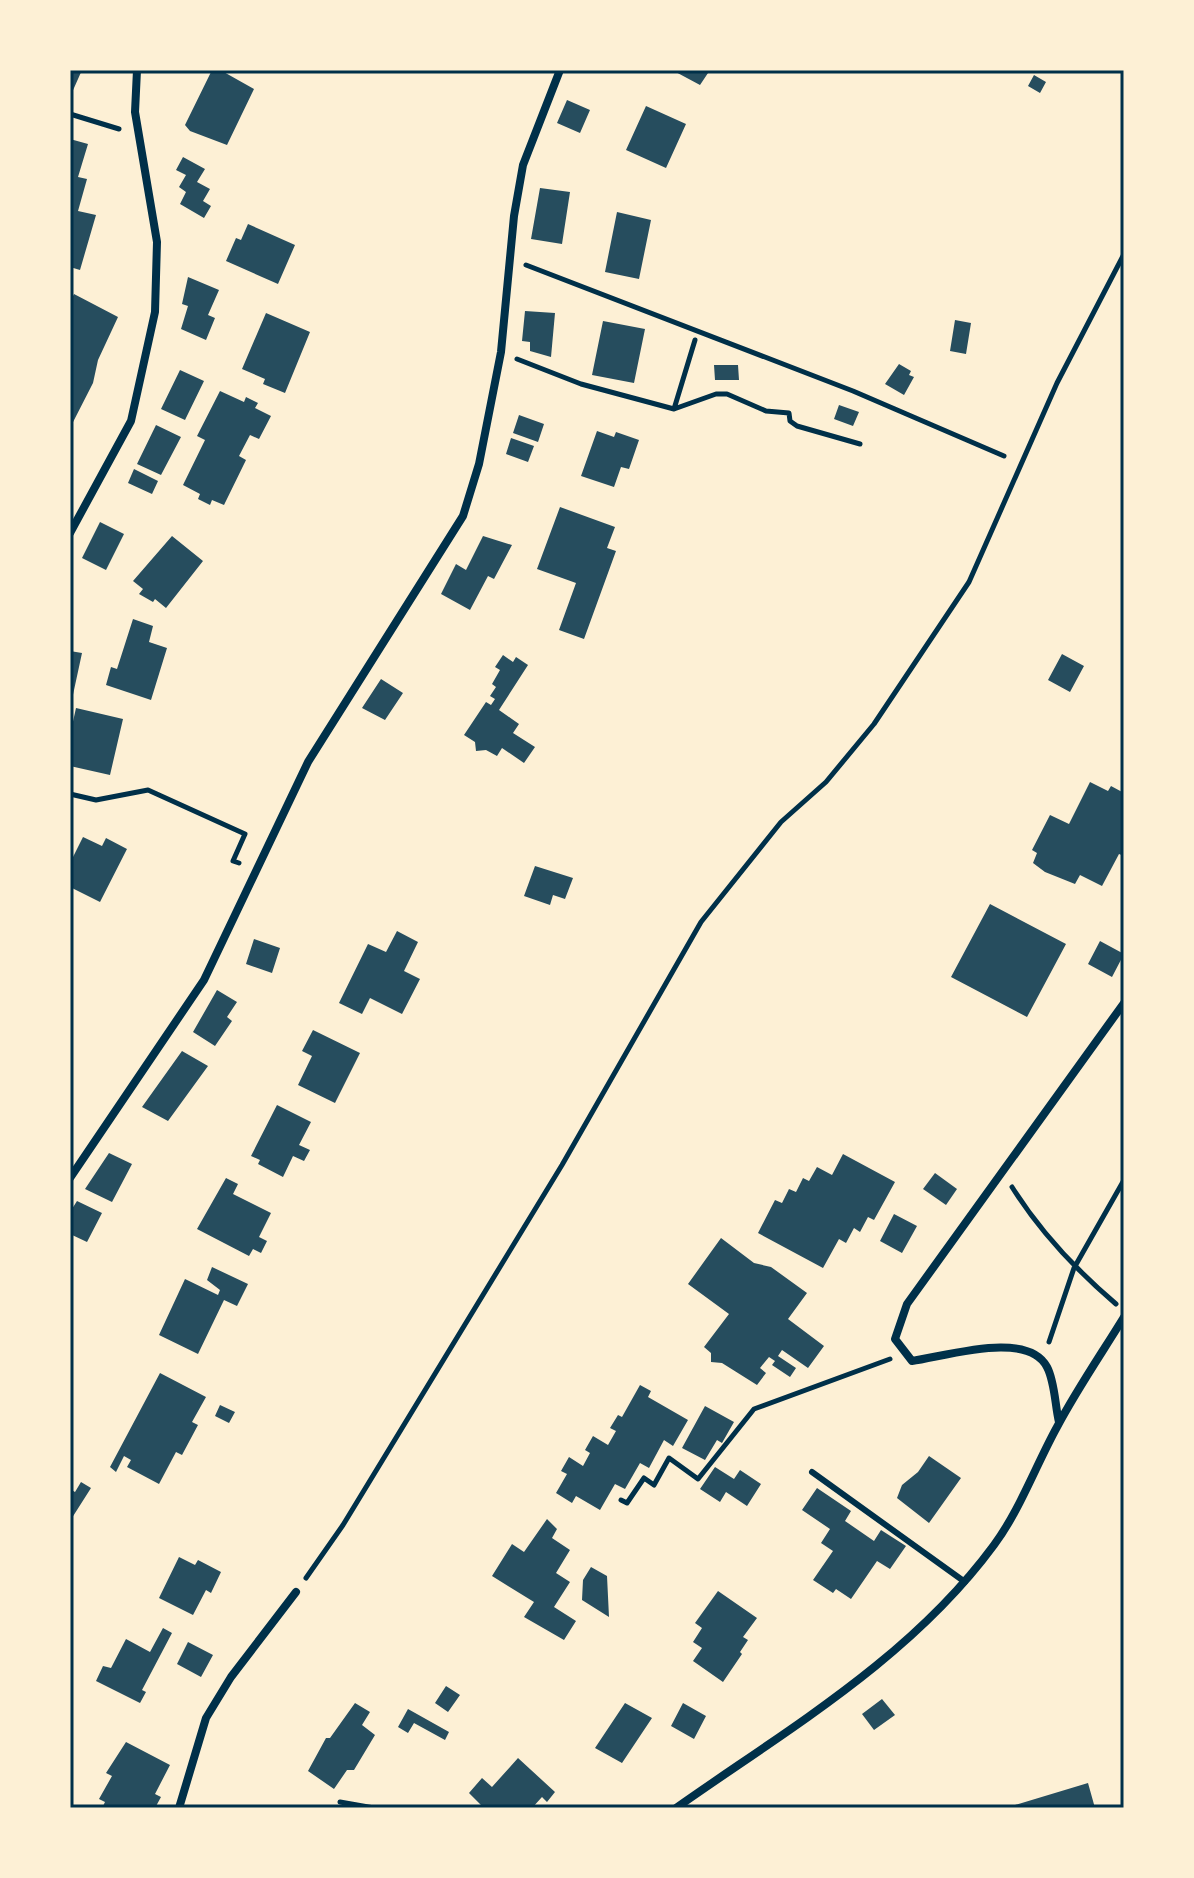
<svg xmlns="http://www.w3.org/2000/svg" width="1194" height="1878" font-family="Arial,sans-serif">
  <rect width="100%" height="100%" fill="#fdf0d5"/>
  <!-- building -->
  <path fill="#264d5e" d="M 70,70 L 82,70 L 70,97 Z
    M 212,70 L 222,71 L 254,89 L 227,145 L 190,131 L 185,125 Z
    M 672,70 L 710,70 L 700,85 Z
    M 1034,75 L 1046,82 L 1040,93 L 1028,86 Z
    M 567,100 L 590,110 L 580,133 L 557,123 Z
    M 646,106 L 686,124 L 666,168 L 626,150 Z
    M 70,139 L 88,144 L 78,177 L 87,179 L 78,211 L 96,215 L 80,270 L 70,267 Z
    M 183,157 L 205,169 L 197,182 L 210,189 L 203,201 L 211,206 L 204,218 L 180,204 L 186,192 L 179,187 L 186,175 L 176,170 Z
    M 540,188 L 570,192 L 562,244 L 531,239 Z
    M 617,212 L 651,220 L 639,279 L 605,272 Z
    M 248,224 L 295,245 L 278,284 L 226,261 L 236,238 L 241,240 Z
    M 188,277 L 219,290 L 208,315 L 215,318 L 206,340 L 181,329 L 188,306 L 182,304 Z
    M 74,294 L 118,317 L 98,360 L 93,383 L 70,428 L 70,302 Z
    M 525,311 L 555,313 L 551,357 L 530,351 L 530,342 L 522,341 Z
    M 266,313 L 310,332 L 285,393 L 263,384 L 265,379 L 242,369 Z
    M 955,320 L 971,323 L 966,354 L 950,351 Z
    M 603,321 L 645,329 L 634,383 L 592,375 Z
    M 899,364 L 911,371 L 909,375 L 914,377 L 904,395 L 885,384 Z
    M 714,365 L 738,365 L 739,380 L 715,380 Z
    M 180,370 L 204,381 L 185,420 L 161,409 Z
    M 220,391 L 244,402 L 246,397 L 258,403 L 255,408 L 271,416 L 259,439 L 250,435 L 239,456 L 246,460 L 224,505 L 212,500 L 210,505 L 198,499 L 200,494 L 183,485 L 205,440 L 197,436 Z
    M 839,405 L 859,412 L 853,426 L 834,419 Z
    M 519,415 L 544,424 L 538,442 L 513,433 Z
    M 156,425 L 181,437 L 161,475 L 137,464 Z
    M 597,431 L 614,437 L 616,432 L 639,440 L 629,469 L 621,467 L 614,487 L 581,476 Z
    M 511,438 L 534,446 L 528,462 L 506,454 Z
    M 134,469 L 158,481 L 152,494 L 128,483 Z
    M 560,507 L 615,527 L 607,548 L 616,551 L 584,639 L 559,630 L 576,583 L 537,569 Z
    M 100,522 L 124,534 L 106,570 L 82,558 Z
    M 172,536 L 203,561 L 166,608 L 155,599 L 153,602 L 139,594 L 143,589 L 133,581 Z
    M 483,536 L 512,545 L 494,579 L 488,576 L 470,610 L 441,594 L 456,564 L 466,570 Z
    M 133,619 L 153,626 L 149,642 L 167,648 L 151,700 L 106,685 L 111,667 L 117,669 Z
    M 70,651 L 82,653 L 71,704 L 70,704 Z
    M 1062,654 L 1084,666 L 1070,692 L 1048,680 Z
    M 503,655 L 513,662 L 516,657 L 528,665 L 499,710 L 519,724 L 513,733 L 535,747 L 524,763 L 502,748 L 497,756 L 486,750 L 476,751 L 475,742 L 464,735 L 486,702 L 491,705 L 495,699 L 490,696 L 496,687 L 492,684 L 500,670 L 495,667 Z
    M 381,679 L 403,693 L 385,720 L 362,708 Z
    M 76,708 L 123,719 L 110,775 L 70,766 L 70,735 Z
    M 1090,782 L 1108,791 L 1111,786 L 1124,793 L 1124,856 L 1119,854 L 1102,886 L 1080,875 L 1075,884 L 1045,872 L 1033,863 L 1037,853 L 1032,850 L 1050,815 L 1069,824 Z
    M 83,837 L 102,846 L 106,838 L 127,849 L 100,902 L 70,887 L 70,863 Z
    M 535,866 L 573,878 L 565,899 L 553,895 L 550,905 L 524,896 Z
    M 990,904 L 1066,944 L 1027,1017 L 951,977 Z
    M 397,931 L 418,942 L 404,971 L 420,979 L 402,1014 L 370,998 L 362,1014 L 339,1003 L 368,944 L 386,952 Z
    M 254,939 L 280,948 L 272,973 L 246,964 Z
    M 1100,941 L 1124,954 L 1112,977 L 1088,964 Z
    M 217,990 L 237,1002 L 227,1017 L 232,1021 L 215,1046 L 193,1032 Z
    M 313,1030 L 360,1053 L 335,1103 L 298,1085 L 312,1056 L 302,1051 Z
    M 182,1051 L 208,1066 L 168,1121 L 142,1107 Z
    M 277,1105 L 311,1122 L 299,1145 L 310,1150 L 304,1161 L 293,1156 L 283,1177 L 258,1164 L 260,1160 L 251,1156 Z
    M 109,1153 L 132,1164 L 112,1202 L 85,1189 Z
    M 843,1154 L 895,1182 L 874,1220 L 868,1217 L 860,1232 L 854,1228 L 846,1243 L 839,1239 L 823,1268 L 758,1233 L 775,1200 L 782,1203 L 789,1189 L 796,1192 L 803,1178 L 809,1181 L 817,1167 L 832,1175 Z
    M 935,1173 L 957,1189 L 946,1205 L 923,1189 Z
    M 226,1178 L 238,1184 L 233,1194 L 271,1213 L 259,1237 L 267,1241 L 261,1253 L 253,1249 L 249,1256 L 197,1229 Z
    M 77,1201 L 102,1213 L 87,1242 L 70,1234 L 70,1212 Z
    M 894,1214 L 917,1226 L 902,1253 L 880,1241 Z
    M 721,1238 L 754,1263 L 771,1267 L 807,1293 L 788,1319 L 824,1346 L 808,1368 L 782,1350 L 778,1356 L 796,1368 L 790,1377 L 772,1365 L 775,1361 L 769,1357 L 760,1368 L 766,1373 L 757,1385 L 722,1363 L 711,1362 L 711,1353 L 704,1347 L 729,1314 L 688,1284 Z
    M 212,1267 L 248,1284 L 237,1306 L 224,1300 L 198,1354 L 159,1335 L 185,1279 L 218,1295 L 220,1290 L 207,1280 Z
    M 160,1373 L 206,1397 L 192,1422 L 198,1425 L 182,1455 L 176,1452 L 159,1484 L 127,1467 L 131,1460 L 124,1456 L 116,1472 L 110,1467 Z
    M 640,1385 L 651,1391 L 648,1397 L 688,1420 L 673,1446 L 664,1440 L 649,1468 L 640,1463 L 625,1489 L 615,1484 L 600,1510 L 576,1496 L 572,1503 L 556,1493 L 567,1474 L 561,1471 L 569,1457 L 583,1466 L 590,1453 L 585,1450 L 593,1436 L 608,1445 L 616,1431 L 610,1428 L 618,1415 L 622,1417 Z
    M 220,1405 L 235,1412 L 229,1423 L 215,1416 Z
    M 705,1406 L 734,1422 L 722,1443 L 717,1440 L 705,1460 L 682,1448 Z
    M 929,1456 L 961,1478 L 929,1523 L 897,1498 L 902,1485 L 918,1472 Z
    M 715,1467 L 734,1479 L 740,1470 L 761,1484 L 747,1506 L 726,1492 L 720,1502 L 700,1489 Z
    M 81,1482 L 91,1488 L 70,1521 L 70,1489 L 75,1492 Z
    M 817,1488 L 851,1511 L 845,1521 L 874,1541 L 881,1530 L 906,1546 L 890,1569 L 877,1561 L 851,1599 L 836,1589 L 833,1593 L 813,1580 L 833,1551 L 821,1543 L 830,1529 L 802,1510 Z
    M 547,1519 L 557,1529 L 552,1538 L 570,1550 L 556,1573 L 570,1582 L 554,1607 L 576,1621 L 564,1640 L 524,1617 L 534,1602 L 492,1576 L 512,1544 L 524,1552 Z
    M 179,1557 L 195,1565 L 198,1560 L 221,1572 L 211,1593 L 206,1590 L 193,1615 L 159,1598 Z
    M 591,1567 L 607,1576 L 609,1617 L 582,1600 L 583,1580 Z
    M 718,1591 L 757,1618 L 743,1637 L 748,1640 L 740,1652 L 742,1654 L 723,1682 L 693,1661 L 702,1648 L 693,1642 L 702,1628 L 695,1623 Z
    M 163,1628 L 172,1633 L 142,1690 L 146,1692 L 140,1703 L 96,1681 L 103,1666 L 111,1668 L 126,1639 L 150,1652 Z
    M 188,1642 L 213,1655 L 201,1677 L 177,1664 Z
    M 446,1686 L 460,1695 L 448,1712 L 435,1703 Z
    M 882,1699 L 895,1715 L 874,1730 L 862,1714 Z
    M 355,1703 L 370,1712 L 362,1725 L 375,1735 L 354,1770 L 347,1770 L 334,1789 L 308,1771 L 326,1738 L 330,1738 Z
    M 625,1703 L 652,1718 L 622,1763 L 595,1748 Z
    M 683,1703 L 706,1716 L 694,1739 L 671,1726 Z
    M 408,1709 L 449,1732 L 445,1740 L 414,1723 L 408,1733 L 398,1727 Z
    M 126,1742 L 170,1765 L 155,1794 L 161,1797 L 155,1808 L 102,1808 L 105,1802 L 99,1799 L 112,1776 L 106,1773 Z
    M 518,1758 L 555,1792 L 547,1802 L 542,1797 L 532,1808 L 484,1808 L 469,1793 L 482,1778 L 492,1787 Z
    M 1088,1783 L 1095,1808 L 1016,1808 L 1015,1805 Z"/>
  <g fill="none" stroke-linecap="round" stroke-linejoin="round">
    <!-- path -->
    <path stroke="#003049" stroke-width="5" d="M 70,114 L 119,129
      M 526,265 L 853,391 L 1004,456
      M 517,359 L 581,384 L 674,409 L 716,394 L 727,394 L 766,411 L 789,413 L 790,421 L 797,426 L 860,444
      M 674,409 L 695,340
      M 70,794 L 96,800 L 148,790 L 245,834 L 233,861 L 239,863
      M 1012,1187 C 1041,1233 1075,1269 1116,1304
      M 1049,1342 L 1074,1268 L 1124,1180
      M 621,1500 L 627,1503 L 644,1478 L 654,1485 L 669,1458 L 698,1479 L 754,1409 L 890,1359
      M 306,1578 L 343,1525 L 562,1165 L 701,922 L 781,822 L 826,782 L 874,724 L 969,582 L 1057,383 L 1124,254
      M 340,1802 L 374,1808"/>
    <!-- service -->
    <path stroke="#003049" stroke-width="6" d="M 812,1472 L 965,1582"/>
    <!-- minor -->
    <path stroke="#003049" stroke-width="8" d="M 70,533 L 131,421 L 155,312 L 157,242 L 135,112 L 137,70
      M 70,1178 L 204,980 L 308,762 L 463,516 L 479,464 L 501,352 L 514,216 L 523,165 L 560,70
      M 1059,1422 C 1055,1406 1055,1382 1047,1367 C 1028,1330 947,1356 912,1361 L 895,1339 L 907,1304 L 1124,1003
      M 179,1808 L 206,1718 L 231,1677 L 296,1592
      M 676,1808 C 788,1729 911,1658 994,1545 C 1020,1510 1036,1465 1057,1427 C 1077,1389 1102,1353 1124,1317"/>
  </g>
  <!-- border -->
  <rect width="1194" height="1878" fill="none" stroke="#fdf0d5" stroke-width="144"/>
  <rect x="72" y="72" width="1050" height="1734" fill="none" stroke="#003049" stroke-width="3"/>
</svg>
